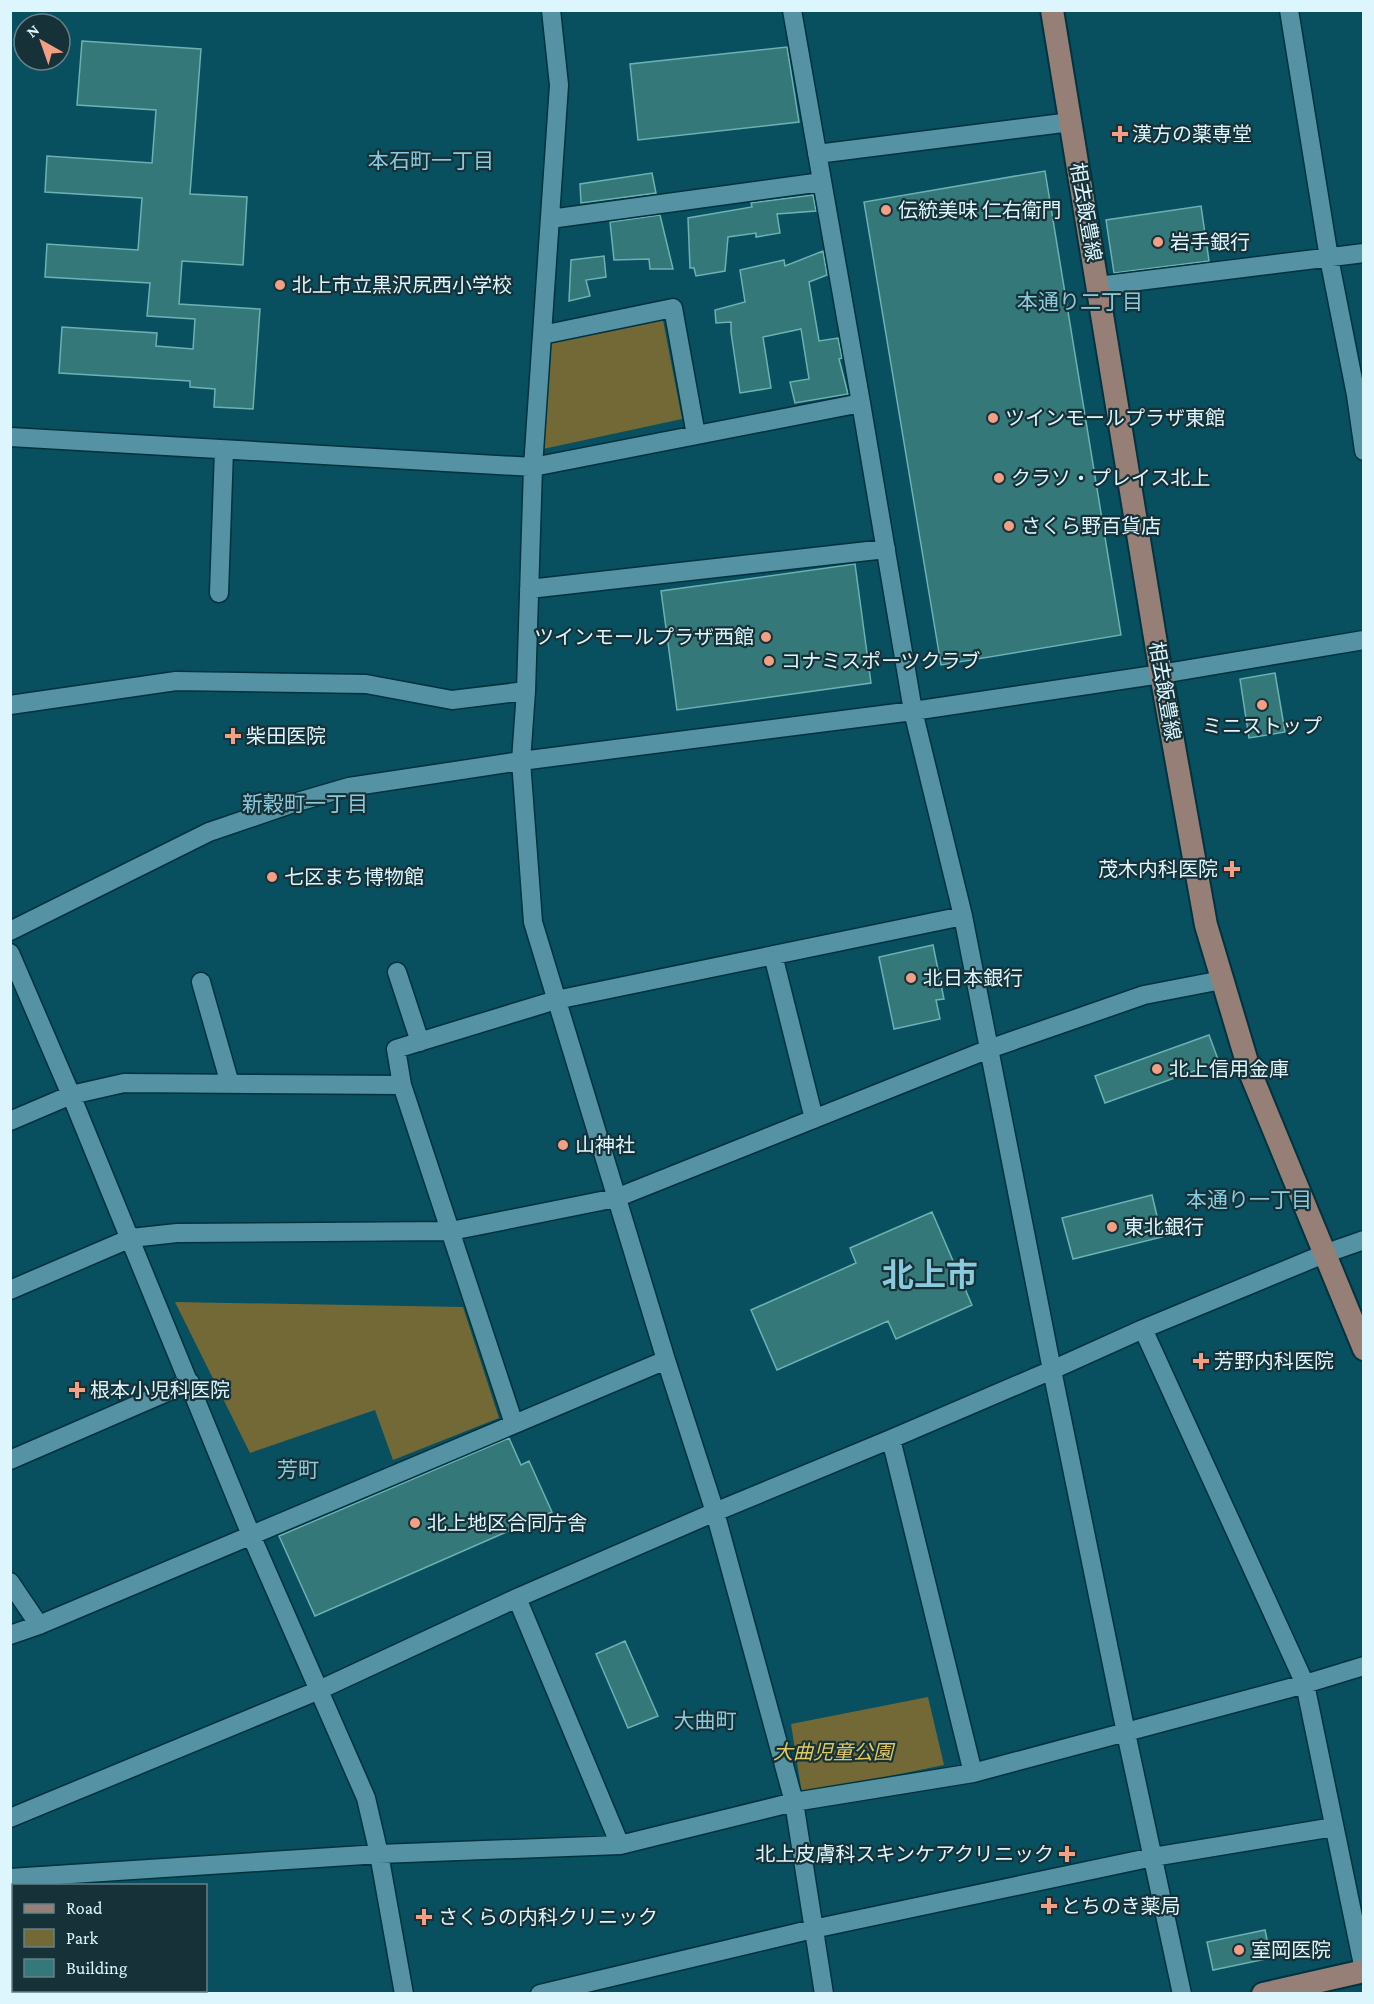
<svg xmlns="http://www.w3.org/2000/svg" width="1374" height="2004" font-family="'Crimson Pro','Noto Sans JP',serif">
  <rect width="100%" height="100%" fill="#084f5f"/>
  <!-- green -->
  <path fill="#736937" d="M 663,320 L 682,419 L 543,449 L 552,339 Z
    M 175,1302 L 463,1307 L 499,1418 L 393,1460 L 375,1410 L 250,1453 Z
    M 928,1697 L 944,1765 L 802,1794 L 791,1724 Z"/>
  <!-- building -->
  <path fill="#34787a" stroke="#6eb1b3" stroke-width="1.5" d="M 82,41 L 201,49 L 190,194 L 247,197 L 243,265 L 182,261 L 179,304 L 260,309 L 253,409 L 214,407 L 215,389 L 190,387 L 190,381 L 59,373 L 62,327 L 157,333 L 156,346 L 193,349 L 195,319 L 147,316 L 150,283 L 45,277 L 47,244 L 138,250 L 142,198 L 45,192 L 47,156 L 152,163 L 156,110 L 77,105 Z
    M 787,47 L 799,122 L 638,140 L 630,64 Z
    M 1045,171 L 1121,635 L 941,665 L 864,202 Z
    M 652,173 L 656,193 L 581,203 L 580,184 Z
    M 813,195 L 816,211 L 777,214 L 780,233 L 756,237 L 756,233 L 728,237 L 725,271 L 696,276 L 694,268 L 690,268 L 688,218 L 752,207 L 751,203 Z
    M 1201,206 L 1209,261 L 1114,273 L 1106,220 Z
    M 660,215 L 673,269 L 650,269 L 649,259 L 614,260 L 610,222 Z
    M 823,251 L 827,275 L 809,282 L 819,341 L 838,338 L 842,358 L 839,359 L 848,394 L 795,403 L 790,382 L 809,379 L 801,329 L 763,337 L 771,388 L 740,393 L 731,332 L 731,322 L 716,323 L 715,310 L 745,302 L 740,270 L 784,260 L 785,266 Z
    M 604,256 L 606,277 L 586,280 L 590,296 L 569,301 L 571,260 Z
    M 855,564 L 871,683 L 677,710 L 661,591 Z
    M 1275,673 L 1285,732 L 1249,738 L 1240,679 Z
    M 933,945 L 944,999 L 936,1000 L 940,1019 L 894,1029 L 879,957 Z
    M 1209,1035 L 1219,1062 L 1105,1103 L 1095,1076 Z
    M 1152,1195 L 1162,1237 L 1073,1259 L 1062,1218 Z
    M 932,1212 L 972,1305 L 896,1339 L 888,1321 L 777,1370 L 751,1310 L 856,1263 L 850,1248 Z
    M 509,1438 L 521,1465 L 529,1461 L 552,1512 L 315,1616 L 279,1536 Z
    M 625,1641 L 658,1716 L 628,1728 L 596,1654 Z
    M 1265,1930 L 1271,1958 L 1213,1970 L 1207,1942 Z"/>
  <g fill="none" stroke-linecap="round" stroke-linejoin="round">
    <!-- minor casing -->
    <g stroke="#00333f" stroke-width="21">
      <path id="minor" d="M 551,10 L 559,85 L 533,467 L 526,691 L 521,761 L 533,922 L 666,1360 L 715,1512 L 794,1802 L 824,1994
        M 792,10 L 861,403 L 913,711 L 963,916 L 1052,1370 L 1126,1733 L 1182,1994
        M 1289,10 L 1329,258 L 1356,395 L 1364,451
        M 817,154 L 1071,122
        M 550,219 L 822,182
        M 1098,286 L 1364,253
        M 542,335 L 673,308 L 696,435
        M 10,437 L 533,467 L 861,403
        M 529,589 L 886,549
        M 219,593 L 224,450
        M 10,705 L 176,681 L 366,684 L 452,700 L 526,691
        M 10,931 L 209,832 L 294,803 L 349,787 L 521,761 L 913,711 L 1161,674 L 1364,640
        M 10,953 L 71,1095 L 251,1535 L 366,1798 L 379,1854 L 404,1994
        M 773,955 L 814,1119
        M 397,972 L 420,1042
        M 201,982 L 230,1084
        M 10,1121 L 71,1095 L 124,1083 L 402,1085
        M 10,1290 L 131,1238 L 177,1233 L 451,1231 L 616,1198 L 989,1049 L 1144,995 L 1222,980
        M 1143,1329 L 1305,1684 L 1364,1970
        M 514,1424 L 402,1085 L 396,1049 L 556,1000 L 963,916
        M 891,1439 L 973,1773
        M 10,1460 L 190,1382
        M 10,1582 L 39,1625
        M 517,1598 L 620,1845
        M 10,1635 L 39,1625 L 666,1360
        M 10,1818 L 317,1691 L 517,1598 L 715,1512 L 891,1439 L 1052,1370 L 1143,1329 L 1324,1254 L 1364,1240
        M 10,1878 L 379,1854 L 620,1845 L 794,1802 L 973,1773 L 1305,1684 L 1364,1666
        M 10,1923 L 14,1936
        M 27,1990 L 27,1994
        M 540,1994 L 813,1929 L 1153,1857 L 1334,1827"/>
    </g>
    <!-- major casing -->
    <g stroke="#00333f" stroke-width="26">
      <path id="major" d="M 1052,10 L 1161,674 L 1206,925 L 1250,1072 L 1364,1349
        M 1263,1994 L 1364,1971"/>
    </g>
    <!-- minor -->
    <use href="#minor" stroke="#5592a3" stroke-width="18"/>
    <!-- major -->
    <use href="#major" stroke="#957f77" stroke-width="22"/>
  </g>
  <!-- markers -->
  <g fill="#f39f84" stroke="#173138" stroke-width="2">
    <path d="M1117 125h6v6h6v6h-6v6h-6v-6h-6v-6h6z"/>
    <circle cx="886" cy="210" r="6"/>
    <circle cx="1158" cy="242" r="6"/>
    <circle cx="280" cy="285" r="6"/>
    <circle cx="993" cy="418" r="6"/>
    <circle cx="999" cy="478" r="6"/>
    <circle cx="1009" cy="526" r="6"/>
    <circle cx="766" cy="637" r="6"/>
    <circle cx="769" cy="661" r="6"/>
    <circle cx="1262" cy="705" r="6"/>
    <path d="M230 727h6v6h6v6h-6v6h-6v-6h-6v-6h6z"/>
    <path d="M1229 860h6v6h6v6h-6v6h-6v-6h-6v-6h6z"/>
    <circle cx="272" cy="877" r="6"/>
    <circle cx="911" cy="978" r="6"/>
    <circle cx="1157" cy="1069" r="6"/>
    <circle cx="563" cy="1145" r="6"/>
    <circle cx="1112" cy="1227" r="6"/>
    <path d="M1198 1352h6v6h6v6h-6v6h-6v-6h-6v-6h6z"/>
    <path d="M74 1381h6v6h6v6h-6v6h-6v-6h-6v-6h6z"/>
    <circle cx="415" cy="1523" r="6"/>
    <path d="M1064 1845h6v6h6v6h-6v6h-6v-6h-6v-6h6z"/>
    <path d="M1046 1897h6v6h6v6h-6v6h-6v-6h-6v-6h6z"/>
    <path d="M421 1908h6v6h6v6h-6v6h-6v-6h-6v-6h6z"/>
    <circle cx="1239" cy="1950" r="6"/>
  </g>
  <g text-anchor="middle" stroke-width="4.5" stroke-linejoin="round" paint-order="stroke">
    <!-- poi labels -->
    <g font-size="20" fill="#ddf6fd" stroke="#173138" text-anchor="start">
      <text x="1132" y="141">漢方の薬専堂</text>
      <text x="898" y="217">伝統美味 仁右衛門</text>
      <text x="1170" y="249">岩手銀行</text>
      <text x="292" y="292">北上市立黒沢尻西小学校</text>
      <text x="1005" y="425">ツインモールプラザ東館</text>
      <text x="1011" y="485">クラソ・プレイス北上</text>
      <text x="1021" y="533">さくら野百貨店</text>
      <text x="754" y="644" text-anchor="end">ツインモールプラザ西館</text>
      <text x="781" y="668">コナミスポーツクラブ</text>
      <text x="1262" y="733" text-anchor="middle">ミニストップ</text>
      <text x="246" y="743">柴田医院</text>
      <text x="1218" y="876" text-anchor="end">茂木内科医院</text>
      <text x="284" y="884">七区まち博物館</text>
      <text x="923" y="985">北日本銀行</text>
      <text x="1169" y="1076">北上信用金庫</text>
      <text x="575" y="1152">山神社</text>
      <text x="1124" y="1234">東北銀行</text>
      <text x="1214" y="1368">芳野内科医院</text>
      <text x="90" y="1397">根本小児科医院</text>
      <text x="427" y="1530">北上地区合同庁舎</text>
      <text x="1054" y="1861" text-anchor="end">北上皮膚科スキンケアクリニック</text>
      <text x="1061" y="1913">とちのき薬局</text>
      <text x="438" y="1924">さくらの内科クリニック</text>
      <text x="1251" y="1957">室岡医院</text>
    </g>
    <!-- street labels -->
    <g font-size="20" fill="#ddf6fd" stroke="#173138">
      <text transform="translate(1086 212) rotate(80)" y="7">相去飯豊線</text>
      <text transform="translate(1165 691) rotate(80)" y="7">相去飯豊線</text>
    </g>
    <!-- park labels -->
    <g font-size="20" font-style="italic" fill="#dfca60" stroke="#173138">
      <text x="833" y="1759">大曲児童公園</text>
    </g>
    <!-- neighbourhood labels -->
    <g font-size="21" fill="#8bc9dc" stroke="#173138">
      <text x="431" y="168">本石町一丁目</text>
      <text x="1080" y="309">本通り二丁目</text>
      <text x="305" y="811">新穀町一丁目</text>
      <text x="1249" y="1207">本通り一丁目</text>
      <text x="298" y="1477">芳町</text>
      <text x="705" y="1728">大曲町</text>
    </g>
    <!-- town labels -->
    <g font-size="32" font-weight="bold" fill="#8bc9dc" stroke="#173138">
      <text x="930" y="1286">北上市</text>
    </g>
  </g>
  <!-- border -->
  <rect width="1374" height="2004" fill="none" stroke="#ddf6fd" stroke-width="24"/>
  <!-- legend -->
  <rect x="12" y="1884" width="195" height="108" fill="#173138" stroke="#668087" stroke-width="1.5"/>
  <rect x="24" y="1904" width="30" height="9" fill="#957f77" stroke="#668087" stroke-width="1.5"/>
  <text x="66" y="1914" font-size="18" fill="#ddf6fd">Road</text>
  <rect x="24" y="1929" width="30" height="18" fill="#736937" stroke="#668087" stroke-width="1.5"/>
  <text x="66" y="1944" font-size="18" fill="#ddf6fd">Park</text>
  <rect x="24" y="1959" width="30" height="18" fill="#34787a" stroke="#668087" stroke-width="1.5"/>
  <text x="66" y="1974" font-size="18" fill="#ddf6fd">Building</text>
  <!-- north arrow -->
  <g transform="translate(42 42) rotate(320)"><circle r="28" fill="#173138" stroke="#668087" stroke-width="1.5"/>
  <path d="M0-4.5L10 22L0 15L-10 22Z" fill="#f39f84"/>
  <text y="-9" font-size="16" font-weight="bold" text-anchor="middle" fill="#ddf6fd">N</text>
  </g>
</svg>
